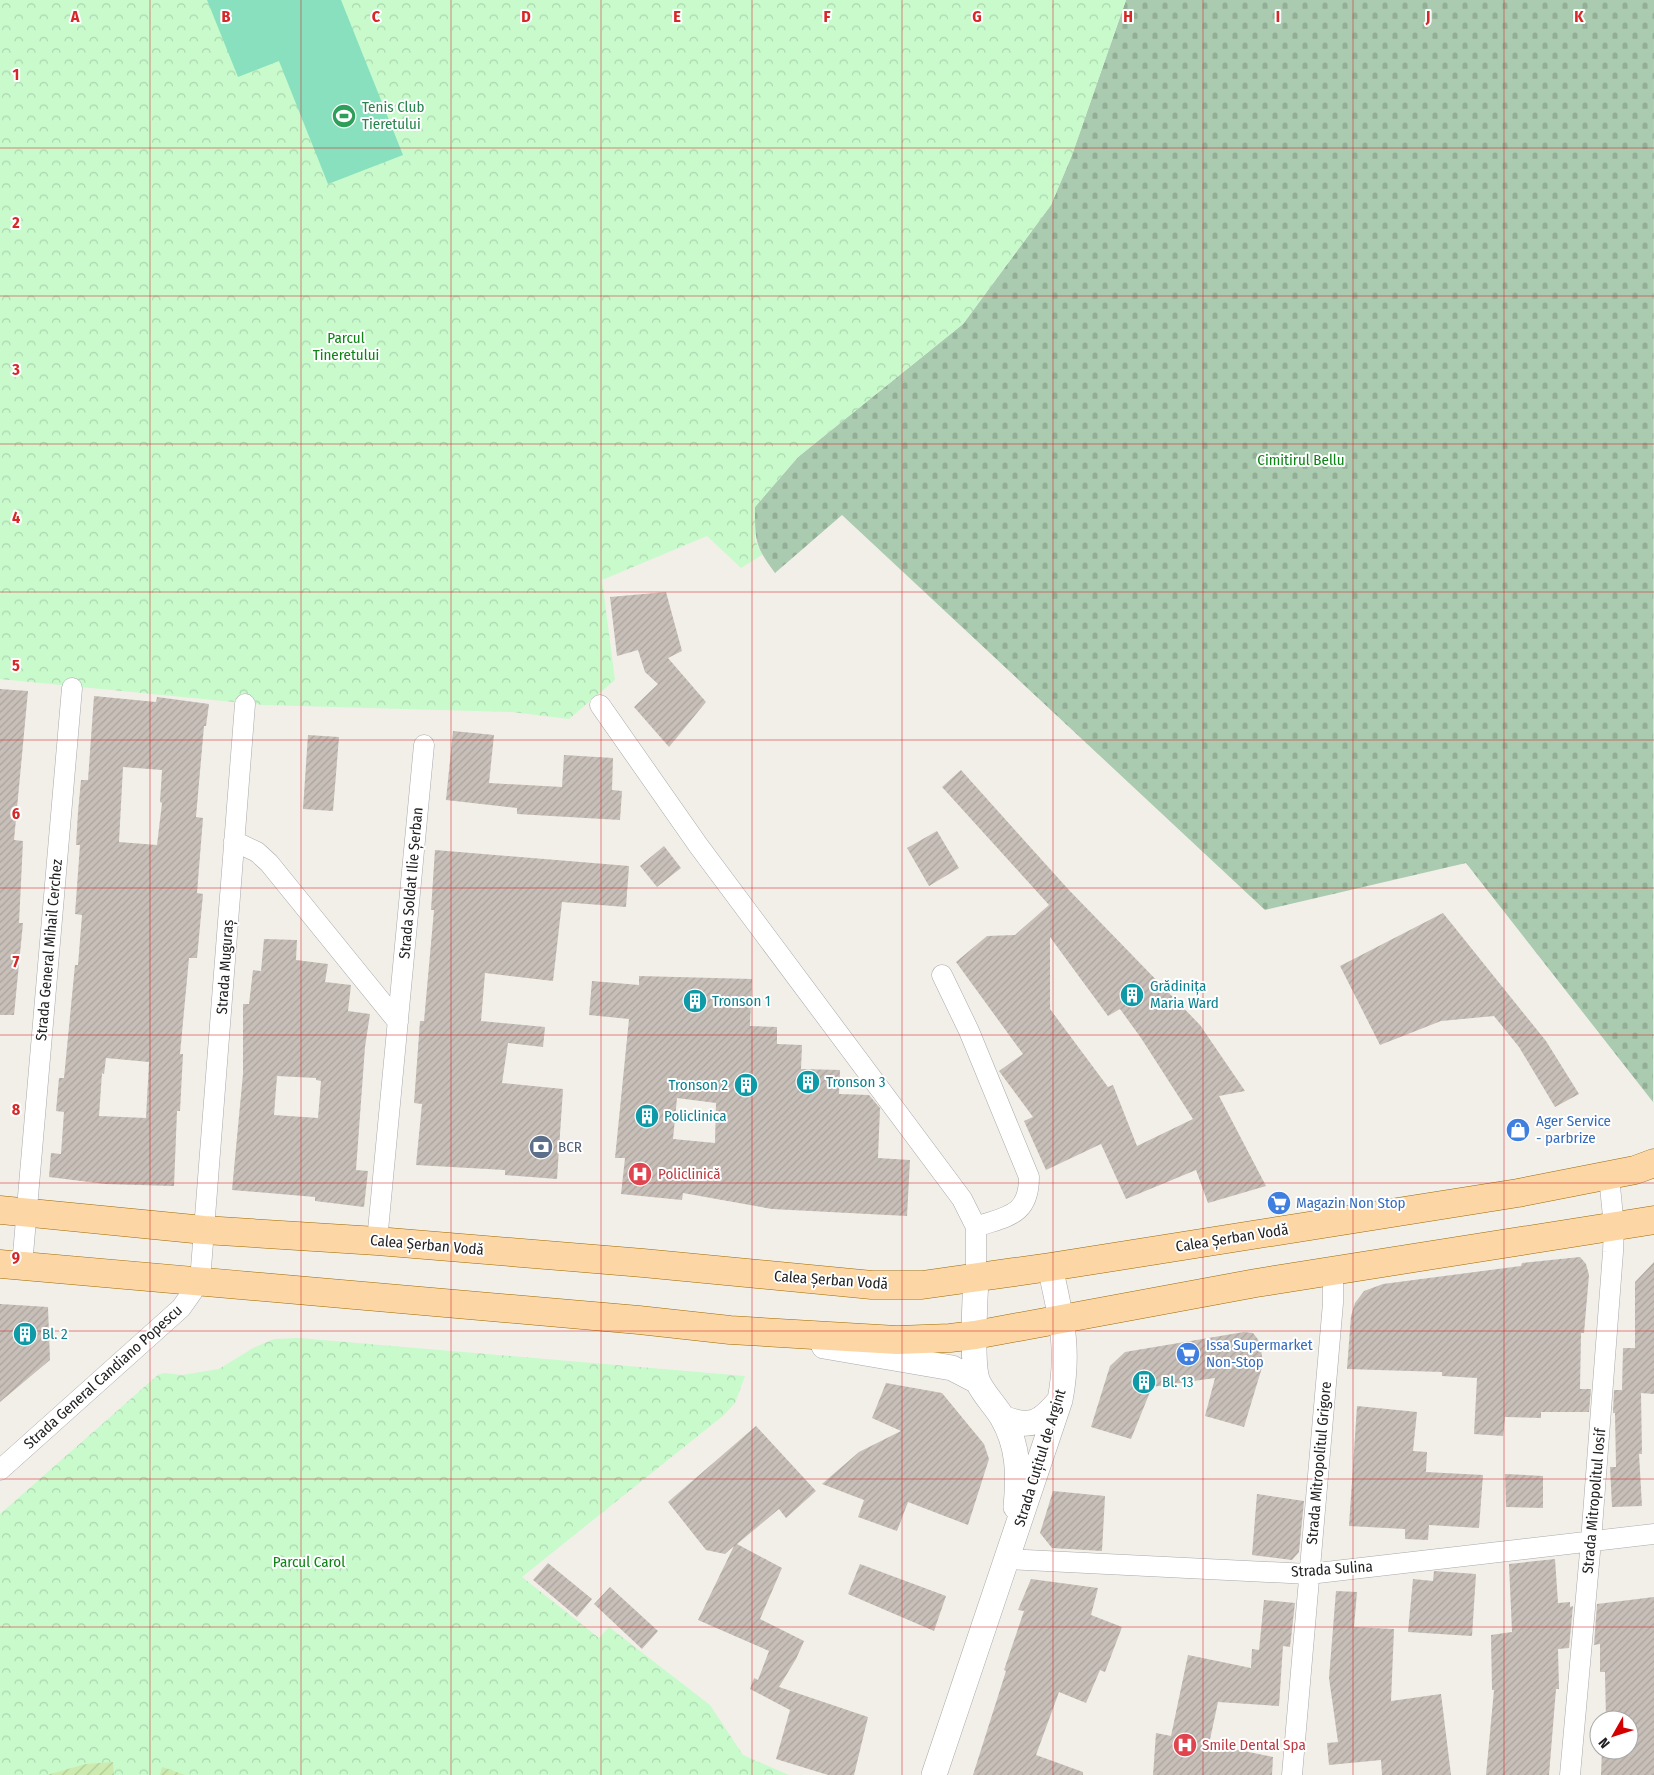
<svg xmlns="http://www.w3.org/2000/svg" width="1654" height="1775" font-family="'Fira Sans Condensed',sans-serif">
  <defs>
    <pattern id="cemetery-stones" width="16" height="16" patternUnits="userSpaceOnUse" patternTransform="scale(1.25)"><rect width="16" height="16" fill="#aacbaf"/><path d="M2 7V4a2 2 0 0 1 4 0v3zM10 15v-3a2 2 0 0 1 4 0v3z" fill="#92ae96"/></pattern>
    <pattern id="park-crowns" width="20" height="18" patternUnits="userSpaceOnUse" patternTransform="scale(1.25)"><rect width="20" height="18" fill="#c8facc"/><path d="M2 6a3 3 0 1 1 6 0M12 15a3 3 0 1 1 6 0" fill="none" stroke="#acd6af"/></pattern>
    <pattern id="garden-furrows" width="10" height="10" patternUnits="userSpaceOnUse" patternTransform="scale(1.25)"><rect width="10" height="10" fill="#cdebb0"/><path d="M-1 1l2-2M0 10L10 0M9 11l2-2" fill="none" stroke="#b0c997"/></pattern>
    <pattern id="building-hatch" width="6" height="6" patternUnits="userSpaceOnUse" patternTransform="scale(1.25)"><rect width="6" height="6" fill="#c7bfb8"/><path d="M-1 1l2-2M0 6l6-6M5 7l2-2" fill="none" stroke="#aba49e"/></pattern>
  </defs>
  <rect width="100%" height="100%" fill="#f2efe9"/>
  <!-- cemetery -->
  <path fill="url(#cemetery-stones)" d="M 1126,0 L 1654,0 L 1653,1102 L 1466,863 L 1265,910 L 842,515 L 775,573 C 755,546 755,541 755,507 L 798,457 L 963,324 L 1051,205 L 1072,155 Z"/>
  <!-- park -->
  <path fill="url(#park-crowns)" d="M 0,0 L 1126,0 L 1072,155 L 1051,205 L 963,324 L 798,457 L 755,507 L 755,540 L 762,555 L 741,568 L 707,536 L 602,580 L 615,680 L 569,719 L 512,712 L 263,705 L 0,679 Z
    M 299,1338 L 745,1376 L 735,1403 L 724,1415 L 522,1577 L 599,1638 L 609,1627 L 710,1705 L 743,1755 L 789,1775 L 0,1775 L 0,1514 L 159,1374 L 165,1373 L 182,1375 L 219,1369 L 253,1348 L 274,1339 Z"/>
  <!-- garden -->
  <path fill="url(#garden-furrows)" d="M 113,1762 L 114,1775 L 47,1775 L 86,1764 Z
    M 162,1767 L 185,1775 L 160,1775 Z"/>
  <!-- pitch -->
  <path fill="#88e0be" d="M 207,0 L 341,0 L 403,155 L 328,184 L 279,61 L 238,77 Z"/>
  <!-- building -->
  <path fill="url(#building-hatch)" fill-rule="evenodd" d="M 666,592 L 682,651 L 668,658 L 706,702 L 669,747 L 634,707 L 658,684 L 645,672 L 638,650 L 617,656 L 610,597 Z
    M 0,689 L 28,691 L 14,840 L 23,841 L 19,923 L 23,923 L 14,1015 L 0,1015 Z
    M 94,696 L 156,702 L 157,697 L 209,704 L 206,726 L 204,726 L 196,817 L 203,818 L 197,893 L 203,894 L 197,958 L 189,958 L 180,1054 L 183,1054 L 180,1111 L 177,1111 L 174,1186 L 105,1184 L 49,1177 L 51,1153 L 61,1154 L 64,1112 L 56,1111 L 59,1078 L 64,1078 L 75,965 L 78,965 L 82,915 L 75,914 L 80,845 L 76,845 L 78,812 L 81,780 L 88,780 ZM 123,767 L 162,770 L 160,802 L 162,803 L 157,845 L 119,842 ZM 106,1058 L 149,1062 L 146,1118 L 99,1116 L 102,1073 L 104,1074 Z
    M 453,731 L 494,735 L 489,783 L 562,787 L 564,755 L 613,758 L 612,790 L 622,791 L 620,820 L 517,814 L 517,808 L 446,800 Z
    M 308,735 L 339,737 L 333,811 L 303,809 Z
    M 961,770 L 1068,889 L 1200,1025 L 1245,1091 L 1219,1096 L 1266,1186 L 1208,1203 L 1196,1170 L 1126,1199 L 1101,1144 L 1046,1170 L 1024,1121 L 1033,1117 L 999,1071 L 1023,1054 L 956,962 L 987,936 L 1015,935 L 1049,905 L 942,787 ZM 1050,937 L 1108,1016 L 1120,1009 L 1141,1038 L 1193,1119 L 1137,1146 L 1113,1085 L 1108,1087 L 1050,1009 Z
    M 937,831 L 959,868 L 929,886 L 907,848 Z
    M 664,846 L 681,868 L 657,887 L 640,866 Z
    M 435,850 L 629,866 L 626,907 L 562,902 L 553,981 L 485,973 L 481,1021 L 545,1027 L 543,1047 L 508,1043 L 502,1083 L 563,1089 L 557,1179 L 505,1175 L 505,1170 L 416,1165 L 422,1104 L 414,1103 L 420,1021 L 424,1021 L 434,910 L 431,910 Z
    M 1443,913 L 1546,1041 L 1579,1094 L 1555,1107 L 1519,1047 L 1494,1016 L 1441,1021 L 1380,1045 L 1340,966 Z
    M 264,939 L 297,940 L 296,960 L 328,964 L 325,982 L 351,985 L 348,1011 L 370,1014 L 365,1047 L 356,1170 L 368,1171 L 364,1207 L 315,1201 L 315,1197 L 232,1190 L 243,1074 L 243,1004 L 249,1004 L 253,970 L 261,971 ZM 277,1076 L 316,1078 L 316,1080 L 321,1081 L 318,1118 L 274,1115 Z
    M 639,976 L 752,979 L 750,1026 L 777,1027 L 777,1044 L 802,1045 L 801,1069 L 840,1070 L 839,1094 L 869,1095 L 880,1108 L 878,1158 L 910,1160 L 907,1216 L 772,1209 L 683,1193 L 682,1200 L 621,1194 L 625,1158 L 615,1158 L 629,1019 L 589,1015 L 592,981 L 639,985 ZM 677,1098 L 716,1103 L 715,1143 L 673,1139 Z
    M 1580,1257 L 1586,1264 L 1589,1275 L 1584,1333 L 1581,1333 L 1580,1389 L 1591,1389 L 1589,1412 L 1541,1412 L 1541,1418 L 1505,1417 L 1503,1436 L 1474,1434 L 1477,1378 L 1442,1376 L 1442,1372 L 1347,1369 L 1351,1316 L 1355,1303 L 1364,1291 L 1383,1284 L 1521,1266 L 1522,1263 Z
    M 1654,1262 L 1654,1394 L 1641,1393 L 1642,1454 L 1639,1454 L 1642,1506 L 1612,1507 L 1610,1467 L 1616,1467 L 1615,1413 L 1613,1413 L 1614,1390 L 1622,1390 L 1623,1348 L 1635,1348 L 1635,1282 Z
    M 0,1304 L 48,1307 L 50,1360 L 0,1402 Z
    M 1244,1332 L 1253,1333 L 1260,1342 L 1263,1364 L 1244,1427 L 1205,1416 L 1215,1378 L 1152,1387 L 1131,1439 L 1091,1427 L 1110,1366 L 1125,1352 Z
    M 886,1383 L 942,1393 L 984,1444 L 989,1459 L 968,1525 L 908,1502 L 897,1531 L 858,1517 L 864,1500 L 822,1484 L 859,1452 L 901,1431 L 872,1418 Z
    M 1357,1406 L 1417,1412 L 1413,1451 L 1427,1452 L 1426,1472 L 1483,1475 L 1479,1528 L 1429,1525 L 1428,1540 L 1405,1539 L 1405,1529 L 1349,1526 Z
    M 756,1426 L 816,1491 L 786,1518 L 779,1509 L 737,1544 L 782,1568 L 760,1619 L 804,1641 L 796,1659 L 779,1687 L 868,1717 L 854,1775 L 828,1775 L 776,1759 L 790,1710 L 750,1689 L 754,1678 L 758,1680 L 769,1651 L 698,1620 L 734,1546 L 725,1554 L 706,1550 L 668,1502 Z
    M 1505,1474 L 1543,1476 L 1543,1508 L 1506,1507 Z
    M 1053,1491 L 1105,1496 L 1102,1551 L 1052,1548 L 1040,1533 Z
    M 1257,1494 L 1304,1501 L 1299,1552 L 1292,1560 L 1252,1555 Z
    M 1555,1559 L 1558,1603 L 1570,1602 L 1570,1607 L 1573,1606 L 1569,1648 L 1558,1649 L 1559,1689 L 1556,1689 L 1549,1775 L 1486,1775 L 1494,1690 L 1492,1690 L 1491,1635 L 1512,1632 L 1509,1564 Z
    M 548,1563 L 592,1599 L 577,1617 L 533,1580 Z
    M 860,1564 L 946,1596 L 934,1631 L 848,1594 Z
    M 1434,1571 L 1476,1574 L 1472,1636 L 1408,1632 L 1413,1579 L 1433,1581 Z
    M 1031,1579 L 1098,1588 L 1091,1615 L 1122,1627 L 1105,1672 L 1100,1670 L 1086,1703 L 1059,1692 L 1036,1755 L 1083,1772 L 1083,1775 L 973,1775 L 1006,1671 L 1004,1670 L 1024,1611 L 1018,1610 Z
    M 610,1587 L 658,1631 L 642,1649 L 594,1604 Z
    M 1336,1591 L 1357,1592 L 1354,1627 L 1394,1629 L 1391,1701 L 1441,1694 L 1451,1775 L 1382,1775 L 1381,1760 L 1329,1765 L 1327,1743 L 1338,1742 L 1329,1678 Z
    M 1654,1597 L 1654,1775 L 1601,1775 L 1602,1750 L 1629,1750 L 1629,1720 L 1606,1720 L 1605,1672 L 1600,1672 L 1600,1644 L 1594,1645 L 1597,1604 Z
    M 1264,1600 L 1295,1603 L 1290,1647 L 1283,1646 L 1279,1706 L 1218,1702 L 1209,1744 L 1273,1757 L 1272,1775 L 1153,1775 L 1156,1733 L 1171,1736 L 1188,1655 L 1251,1668 L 1252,1649 L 1259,1650 Z"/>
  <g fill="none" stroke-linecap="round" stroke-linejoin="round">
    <!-- minor casing -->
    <g stroke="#a9a9a9" stroke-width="21">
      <path id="minor" d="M 600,705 L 698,845 L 962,1199 L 976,1227 L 976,1278
        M 234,841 L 257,852 L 269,863 L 398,1022
        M 942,975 L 969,1031 L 1029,1177 C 1029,1216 1007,1216 976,1227
        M 377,1241 L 424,745
        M 22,1266 L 72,688
        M 0,1470 L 181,1308 L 200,1281 L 245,704
        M 1008,1559 L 1309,1574 L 1654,1534
        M 1292,1775 L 1333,1303 L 1333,1270
        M 1570,1775 L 1591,1541 L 1613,1252 L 1614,1227 L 1609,1176"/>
    </g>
    <!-- tertiary casing -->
    <g stroke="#a9a9a9" stroke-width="26">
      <path id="tertiary" d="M 976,1278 C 975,1298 971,1366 978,1382 C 984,1395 995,1405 1002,1417 C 1019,1446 1019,1475 1016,1507
        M 824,1346 L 952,1368 L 977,1381
        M 1003,1418 C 1031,1429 1041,1423 1060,1400
        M 934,1775 L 1060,1400 C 1070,1349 1061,1317 1050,1267"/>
    </g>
    <!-- primary casing -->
    <g stroke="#a06b00" stroke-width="29">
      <path id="primary" d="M 0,1210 L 204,1230 L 377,1241 L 643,1263 L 872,1285 L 922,1285 L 1050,1267 L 1518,1193 L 1635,1170 L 1654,1163
        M 0,1264 L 639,1320 L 730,1330 L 897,1340 L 950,1338 L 975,1335 L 1256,1283 L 1654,1220"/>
    </g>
    <!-- minor -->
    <use href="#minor" stroke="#fff" stroke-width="20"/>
    <!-- tertiary -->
    <use href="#tertiary" stroke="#fff" stroke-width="25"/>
    <!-- primary -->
    <use href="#primary" stroke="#fcd6a4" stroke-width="28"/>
  </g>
  <!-- grid -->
  <path fill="none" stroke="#d62828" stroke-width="1" stroke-opacity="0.55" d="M 150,0 L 150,1775M 301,0 L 301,1775M 451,0 L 451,1775M 601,0 L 601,1775M 752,0 L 752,1775M 902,0 L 902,1775M 1053,0 L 1053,1775M 1203,0 L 1203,1775M 1353,0 L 1353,1775M 1504,0 L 1504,1775M 0,148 L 1654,148M 0,296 L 1654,296M 0,444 L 1654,444M 0,592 L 1654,592M 0,740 L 1654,740M 0,888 L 1654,888M 0,1035 L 1654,1035M 0,1183 L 1654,1183M 0,1331 L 1654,1331M 0,1479 L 1654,1479M 0,1627 L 1654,1627"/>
  <!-- icons -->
  <defs>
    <g id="stadium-disc" transform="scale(1.25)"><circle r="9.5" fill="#2e9e5b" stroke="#fff"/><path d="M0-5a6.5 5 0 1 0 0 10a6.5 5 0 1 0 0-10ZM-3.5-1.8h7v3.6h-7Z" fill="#fff"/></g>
    <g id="building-disc" transform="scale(1.25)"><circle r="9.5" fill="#0f9aa8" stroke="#fff"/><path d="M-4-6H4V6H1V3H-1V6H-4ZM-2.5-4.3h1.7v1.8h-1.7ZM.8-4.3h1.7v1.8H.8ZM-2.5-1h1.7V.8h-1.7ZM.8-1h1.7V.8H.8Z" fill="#fff"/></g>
    <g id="shop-disc" transform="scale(1.25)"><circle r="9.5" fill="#3f7fe0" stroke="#fff"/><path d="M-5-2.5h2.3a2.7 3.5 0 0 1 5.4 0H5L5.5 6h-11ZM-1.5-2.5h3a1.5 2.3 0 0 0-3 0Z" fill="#fff"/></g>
    <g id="bank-disc" transform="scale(1.25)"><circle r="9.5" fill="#5c6f8a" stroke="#fff"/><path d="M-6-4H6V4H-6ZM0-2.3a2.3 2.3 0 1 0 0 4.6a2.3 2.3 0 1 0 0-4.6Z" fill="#fff"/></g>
    <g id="hospital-disc" transform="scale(1.25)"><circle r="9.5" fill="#e0444e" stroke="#fff"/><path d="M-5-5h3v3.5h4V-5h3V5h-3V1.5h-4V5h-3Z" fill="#fff"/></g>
    <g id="supermarket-disc" transform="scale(1.25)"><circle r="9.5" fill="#3f7fe0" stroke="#fff"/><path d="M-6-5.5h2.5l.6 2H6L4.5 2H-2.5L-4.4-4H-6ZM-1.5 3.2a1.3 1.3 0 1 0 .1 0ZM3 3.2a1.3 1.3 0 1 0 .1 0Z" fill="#fff"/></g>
  </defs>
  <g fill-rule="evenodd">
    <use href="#stadium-disc" x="344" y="116"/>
    <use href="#building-disc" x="1132" y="995"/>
    <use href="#building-disc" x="695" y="1001"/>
    <use href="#building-disc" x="808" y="1082"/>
    <use href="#building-disc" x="746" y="1085"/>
    <use href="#building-disc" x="647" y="1116"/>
    <use href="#shop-disc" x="1518" y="1130"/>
    <use href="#bank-disc" x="541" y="1147"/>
    <use href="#hospital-disc" x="640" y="1174"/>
    <use href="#supermarket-disc" x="1279" y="1203"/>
    <use href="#building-disc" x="25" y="1334"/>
    <use href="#supermarket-disc" x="1188" y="1354"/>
    <use href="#building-disc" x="1144" y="1382"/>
    <use href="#hospital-disc" x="1185" y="1745"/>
  </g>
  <g text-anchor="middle" stroke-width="4" stroke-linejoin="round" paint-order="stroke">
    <!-- leisure labels -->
    <g font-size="15" fill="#27864d" stroke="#fff" text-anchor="start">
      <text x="362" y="112">Tenis Club<tspan x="362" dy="17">Tieretului</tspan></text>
    </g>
    <!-- park labels -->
    <g font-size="15" fill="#0c8416" stroke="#fff">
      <text x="346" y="343">Parcul<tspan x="346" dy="17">Tineretului</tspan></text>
      <text x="1301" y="465">Cimitirul Bellu</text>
      <text x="309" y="1567">Parcul Carol</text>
    </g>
    <!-- street labels -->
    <g font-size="15" fill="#222" stroke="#fff">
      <text transform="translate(411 883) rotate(-85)" y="5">Strada Soldat Ilie Șerban</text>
      <text transform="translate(49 950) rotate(-85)" y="5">Strada General Mihail Cerchez</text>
      <text transform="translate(225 967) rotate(-86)" y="5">Strada Muguraș</text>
      <text transform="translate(1232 1238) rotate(-9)" y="5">Calea Șerban Vodă</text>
      <text transform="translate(427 1245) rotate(5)" y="5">Calea Șerban Vodă</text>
      <text transform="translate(831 1280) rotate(4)" y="5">Calea Șerban Vodă</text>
      <text transform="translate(103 1377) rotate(-42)" y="5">Strada General Candiano Popescu</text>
      <text transform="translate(1040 1458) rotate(-73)" y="5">Strada Cuțitul de Argint</text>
      <text transform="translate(1319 1463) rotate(-85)" y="5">Strada Mitropolitul Grigore</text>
      <text transform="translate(1594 1501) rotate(-85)" y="5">Strada Mitropolitul Iosif</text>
      <text transform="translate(1332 1569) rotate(-4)" y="5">Strada Sulina</text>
    </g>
    <!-- culture labels -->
    <g font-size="15" fill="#0d838f" stroke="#fff" text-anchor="start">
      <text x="1150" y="991">Grădinița<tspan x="1150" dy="17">Maria Ward</tspan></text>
      <text x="712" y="1006">Tronson 1</text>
      <text x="826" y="1087">Tronson 3</text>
      <text x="728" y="1090" text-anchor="end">Tronson 2</text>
      <text x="664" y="1121">Policlinica</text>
      <text x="42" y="1339">Bl. 2</text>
      <text x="1162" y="1387">Bl. 13</text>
    </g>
    <!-- shop labels -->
    <g font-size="15" fill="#366cbe" stroke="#fff" text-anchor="start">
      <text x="1536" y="1126">Ager Service<tspan x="1536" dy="17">- parbrize</tspan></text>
      <text x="1296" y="1208">Magazin Non Stop</text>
      <text x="1206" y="1350">Issa Supermarket<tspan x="1206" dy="17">Non-Stop</tspan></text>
    </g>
    <!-- service labels -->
    <g font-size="15" fill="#4e5e75" stroke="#fff" text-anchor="start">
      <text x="558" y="1152">BCR</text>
    </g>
    <!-- health labels -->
    <g font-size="15" fill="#be3a42" stroke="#fff" text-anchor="start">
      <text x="658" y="1179">Policlinică</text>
      <text x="1202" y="1750">Smile Dental Spa</text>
    </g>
  </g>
  <g font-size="16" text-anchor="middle" font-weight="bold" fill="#d62828" stroke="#fff" stroke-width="4" stroke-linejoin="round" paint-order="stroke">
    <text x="75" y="22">A</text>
    <text x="226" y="22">B</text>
    <text x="376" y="22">C</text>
    <text x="526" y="22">D</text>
    <text x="677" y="22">E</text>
    <text x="827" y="22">F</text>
    <text x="977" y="22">G</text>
    <text x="1128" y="22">H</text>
    <text x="1278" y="22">I</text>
    <text x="1428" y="22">J</text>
    <text x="1579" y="22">K</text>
    <text x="16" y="80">1</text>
    <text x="16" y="228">2</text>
    <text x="16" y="375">3</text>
    <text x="16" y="523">4</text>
    <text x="16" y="671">5</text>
    <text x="16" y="819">6</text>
    <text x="16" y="967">7</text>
    <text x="16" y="1115">8</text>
    <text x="16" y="1263">9</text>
  </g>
  <!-- north arrow -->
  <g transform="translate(1614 1735) rotate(231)"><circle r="24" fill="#ffffff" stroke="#a7a7a7"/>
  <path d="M0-4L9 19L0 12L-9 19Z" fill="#d40000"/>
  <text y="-8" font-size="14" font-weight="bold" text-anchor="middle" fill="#222222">N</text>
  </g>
</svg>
